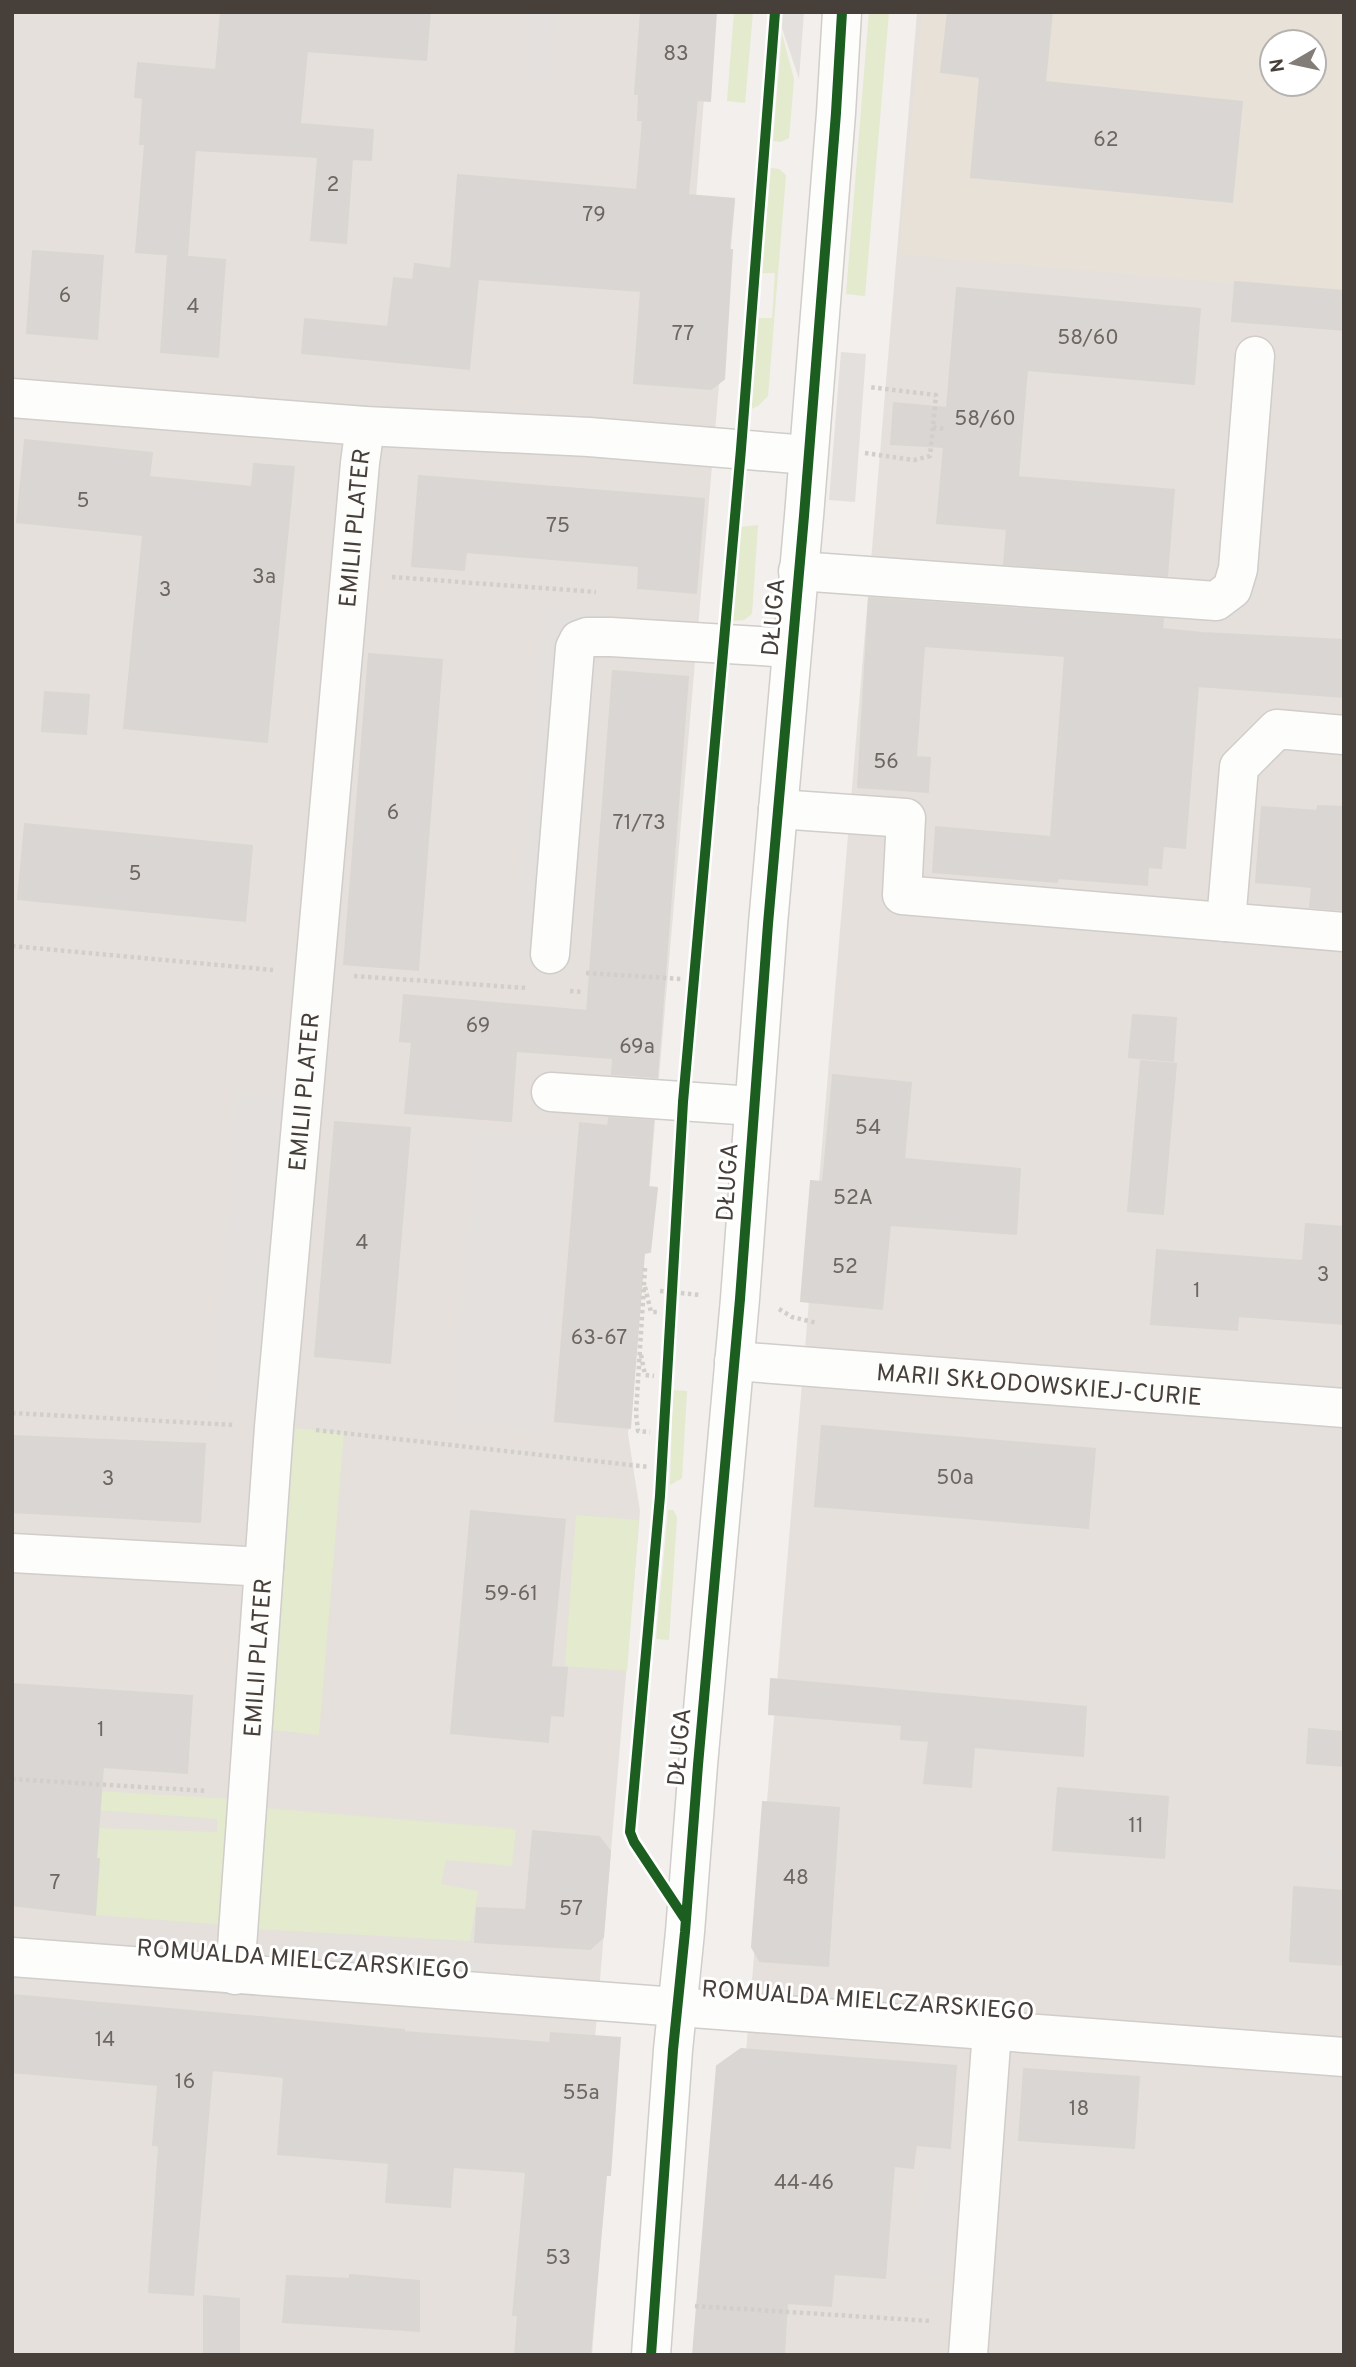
<svg xmlns="http://www.w3.org/2000/svg" width="1356" height="2367" font-family="Overpass,sans-serif">
  <rect width="100%" height="100%" fill="#f2efec"/>
  <!-- residential -->
  <path fill="#e5e0db" fill-rule="evenodd" d="M 12,12 L 711,12 L 696,198 L 735,201 L 628,1434 L 640,1511 L 595,2038 L 617,2039 L 592,2355 L 12,2355 Z
    M 917,12 L 1344,12 L 1344,2355 L 698,2355 L 746,2052 ZM 1272,42 L 1314,42 L 1314,84 L 1272,84 Z"/>
  <!-- education -->
  <path fill="#e8e1d8" fill-rule="evenodd" d="M 922,12 L 1344,12 L 1344,293 L 899,254 ZM 1272,42 L 1314,42 L 1314,84 L 1272,84 Z"/>
  <!-- green -->
  <path fill="#e3eace" d="M 734,12 L 753,12 L 745,103 L 727,101 Z
    M 869,12 L 889,12 L 865,296 L 846,294 Z
    M 782,34 L 794,79 L 789,138 L 781,142 L 773,141 Z
    M 771,168 L 779,169 L 786,175 L 768,396 L 758,406 L 747,411 L 756,318 L 772,318 L 775,273 L 761,273 Z
    M 758,525 L 752,614 L 744,620 L 733,621 L 741,527 Z
    M 673,1390 L 687,1391 L 682,1478 L 670,1485 Z
    M 295,1428 L 344,1433 L 319,1735 L 271,1730 Z
    M 668,1510 L 673,1510 L 677,1517 L 669,1640 L 656,1639 Z
    M 576,1515 L 639,1520 L 627,1671 L 565,1666 Z
    M 12,1786 L 233,1799 L 225,1925 L 95,1915 L 99,1860 L 96,1860 L 98,1828 L 217,1832 L 217,1819 L 12,1804 Z
    M 264,1808 L 516,1829 L 512,1866 L 446,1860 L 441,1884 L 478,1891 L 470,1941 L 255,1929 Z"/>
  <!-- parking -->
  <path fill="#e3e0dd" d="M 530,12 L 558,12 L 551,79 L 523,76 Z
    M 783,12 L 804,12 L 799,79 L 782,28 Z
    M 841,352 L 866,354 L 855,502 L 829,500 Z
    M 543,609 L 601,613 L 570,966 L 516,962 Z
    M 237,1090 L 302,1095 L 277,1404 L 212,1399 Z
    M 474,1132 L 569,1136 L 549,1431 L 452,1420 Z
    M 1321,1843 L 1344,1845 L 1344,1873 L 1319,1871 Z
    M 284,1943 L 497,1956 L 476,1984 L 265,1969 Z
    M 928,2148 L 956,2150 L 944,2277 L 916,2274 Z"/>
  <!-- building -->
  <path fill="#dad6d3" stroke="#dad6d2" stroke-width="2" d="M 221,12 L 430,12 L 426,60 L 307,51 L 300,124 L 373,130 L 371,160 L 352,159 L 346,243 L 311,240 L 318,157 L 195,150 L 187,256 L 136,252 L 145,144 L 140,144 L 143,98 L 135,97 L 138,63 L 216,70 Z
    M 641,12 L 716,12 L 710,101 L 697,100 L 688,195 L 734,199 L 729,250 L 732,250 L 724,379 L 711,389 L 634,383 L 641,291 L 478,279 L 469,369 L 302,353 L 305,319 L 388,327 L 394,278 L 413,280 L 415,264 L 451,269 L 458,175 L 637,190 L 643,120 L 638,120 L 639,94 L 635,94 Z
    M 948,12 L 1052,12 L 1045,82 L 1242,102 L 1232,202 L 971,177 L 980,77 L 941,72 Z
    M 33,251 L 103,256 L 97,339 L 27,333 Z
    M 168,255 L 225,260 L 218,357 L 161,352 Z
    M 1235,282 L 1344,291 L 1344,330 L 1232,321 Z
    M 957,288 L 1200,309 L 1194,384 L 1027,370 L 1018,477 L 1174,490 L 1167,576 L 1004,564 L 1007,529 L 937,523 L 944,447 L 891,444 L 894,403 L 947,408 Z
    M 25,440 L 152,453 L 149,477 L 252,487 L 254,464 L 294,467 L 267,742 L 124,728 L 143,535 L 17,522 Z
    M 419,476 L 704,499 L 696,593 L 638,588 L 639,566 L 466,552 L 464,570 L 412,566 Z
    M 869,598 L 1163,619 L 1162,629 L 1202,633 L 1344,640 L 1344,697 L 1198,686 L 1185,848 L 1163,846 L 1161,868 L 1148,867 L 1147,885 L 1058,878 L 1057,882 L 933,872 L 936,827 L 1051,837 L 1065,656 L 924,646 L 916,757 L 930,758 L 928,792 L 858,787 Z
    M 369,654 L 442,660 L 418,970 L 344,964 Z
    M 613,671 L 688,677 L 657,1077 L 612,1074 L 613,1058 L 516,1051 L 511,1121 L 405,1113 L 412,1042 L 400,1041 L 404,995 L 587,1011 Z
    M 45,692 L 89,695 L 86,734 L 42,731 Z
    M 1318,806 L 1344,807 L 1344,910 L 1310,907 L 1312,887 L 1256,882 L 1262,807 L 1317,811 Z
    M 25,824 L 252,846 L 245,921 L 18,899 Z
    M 1133,1015 L 1176,1018 L 1173,1061 L 1129,1057 Z
    M 1141,1061 L 1176,1064 L 1163,1214 L 1128,1211 Z
    M 833,1075 L 911,1083 L 904,1159 L 1020,1169 L 1016,1234 L 890,1225 L 882,1309 L 801,1301 L 811,1181 L 823,1182 Z
    M 609,1118 L 653,1121 L 648,1187 L 657,1188 L 650,1252 L 644,1253 L 630,1428 L 555,1421 L 580,1123 L 608,1126 Z
    M 335,1122 L 410,1128 L 390,1363 L 315,1356 Z
    M 1306,1224 L 1344,1227 L 1344,1324 L 1238,1316 L 1237,1330 L 1151,1324 L 1157,1250 L 1303,1261 Z
    M 822,1426 L 1095,1449 L 1088,1528 L 815,1506 Z
    M 12,1436 L 205,1444 L 200,1522 L 12,1512 Z
    M 471,1511 L 565,1520 L 551,1667 L 567,1668 L 563,1716 L 550,1715 L 548,1742 L 451,1733 Z
    M 771,1679 L 1086,1707 L 1083,1756 L 974,1747 L 971,1787 L 924,1783 L 929,1741 L 901,1739 L 902,1725 L 769,1714 Z
    M 12,1684 L 192,1696 L 187,1773 L 103,1767 L 96,1859 L 99,1859 L 95,1915 L 12,1905 Z
    M 1309,1729 L 1344,1732 L 1344,1766 L 1307,1763 Z
    M 1058,1788 L 1168,1797 L 1164,1858 L 1053,1850 Z
    M 763,1802 L 839,1808 L 828,1966 L 760,1961 L 752,1947 Z
    M 533,1831 L 599,1837 L 610,1851 L 603,1937 L 590,1949 L 475,1942 L 477,1908 L 526,1910 Z
    M 1294,1887 L 1344,1891 L 1344,1965 L 1290,1961 Z
    M 12,1995 L 404,2030 L 404,2032 L 550,2043 L 551,2033 L 620,2038 L 610,2175 L 606,2175 L 590,2355 L 515,2355 L 518,2315 L 513,2315 L 526,2172 L 453,2167 L 450,2207 L 386,2202 L 389,2163 L 278,2154 L 284,2077 L 212,2070 L 193,2295 L 149,2292 L 159,2146 L 153,2145 L 158,2085 L 12,2072 Z
    M 741,2049 L 956,2066 L 950,2148 L 916,2145 L 913,2168 L 894,2166 L 885,2278 L 834,2274 L 831,2306 L 787,2303 L 784,2355 L 693,2355 L 717,2066 Z
    M 1024,2069 L 1139,2077 L 1134,2148 L 1019,2140 Z
    M 350,2275 L 419,2281 L 419,2331 L 283,2322 L 287,2276 L 350,2279 Z
    M 204,2296 L 239,2299 L 239,2355 L 204,2355 Z"/>
  <g fill="none" stroke-linecap="round" stroke-linejoin="round">
    <!-- minor casing -->
    <g stroke="#d0cdca" stroke-width="41">
      <g id="minor">
        <path d="M 12,398 L 365,426 L 589,437 L 808,455"/>
        <path d="M 798,571 L 1216,601 L 1232,589 L 1238,569 L 1255,356"/>
        <path d="M 778,809 L 906,818 L 902,895 L 1344,932"/>
        <path d="M 1226,922 L 1239,767 L 1277,729 L 1344,735"/>
        <path d="M 550,954 L 575,648 L 579,640 L 587,637 L 611,637 L 792,648"/>
        <path d="M 551,1092 L 753,1106"/>
        <path id="s1" d="M 734,1361 L 1344,1408"/>
        <path d="M 12,1553 L 264,1567"/>
        <path d="M 12,1957 L 1344,2057"/>
        <path id="s2" d="M 235,1975 L 274,1427 L 360,463 L 365,426"/>
        <path d="M 651,2355 L 673,2050 L 685,1932 L 698,1765 L 740,1299 L 768,924 L 804,516 L 836,113 L 842,12"/>
        <path d="M 968,2355 L 992,2031"/>
      </g>
    </g>
    <!-- path -->
    <path stroke="#d2cfcb" stroke-width="4.5" stroke-dasharray="3.5 3.5" stroke-linecap="butt" d="M 933,427 L 945,429
      M 865,453 L 914,460 L 930,456 L 936,395 L 869,387
      M 392,577 L 596,592
      M 12,946 L 273,970
      M 586,973 L 682,979
      M 354,976 L 527,988
      M 570,991 L 583,992
      M 645,1268 L 636,1413 L 638,1431 L 650,1432
      M 645,1287 L 651,1312 L 659,1312
      M 660,1291 L 700,1295
      M 779,1309 L 792,1317 L 817,1323
      M 641,1355 L 645,1375 L 654,1376
      M 12,1413 L 235,1425
      M 316,1430 L 649,1467
      M 12,1779 L 207,1791
      M 695,2306 L 931,2321"/>
    <!-- minor -->
    <use href="#minor" stroke="#fdfdfc" stroke-width="38"/>
    <!-- cycleway casing -->
    <g stroke="#fff" stroke-width="15">
      <path id="cycleway" d="M 685,1919 L 634,1842 L 630,1832 L 660,1496 L 683,1102 L 741,449 L 775,12
        M 651,2355 L 673,2050 L 685,1932 L 698,1765 L 740,1299 L 768,924 L 804,516 L 836,113 L 842,12"/>
    </g>
    <!-- cycleway -->
    <use href="#cycleway" stroke="#1b5e20" stroke-width="10"/>
  </g>
  <g text-anchor="middle" stroke-width="6" stroke-linejoin="round" paint-order="stroke">
    <!-- number labels -->
    <g font-size="21" fill="#6d6661">
      <text x="676" y="60">83</text>
      <text x="1106" y="146">62</text>
      <text x="333" y="191">2</text>
      <text x="594" y="221">79</text>
      <text x="65" y="302">6</text>
      <text x="193" y="313">4</text>
      <text x="683" y="340">77</text>
      <text x="1088" y="344">58/60</text>
      <text x="985" y="425">58/60</text>
      <text x="83" y="507">5</text>
      <text x="558" y="532">75</text>
      <text x="264" y="583">3a</text>
      <text x="165" y="596">3</text>
      <text x="886" y="768">56</text>
      <text x="393" y="819">6</text>
      <text x="639" y="829">71/73</text>
      <text x="135" y="880">5</text>
      <text x="478" y="1032">69</text>
      <text x="637" y="1053">69a</text>
      <text x="868" y="1134">54</text>
      <text x="853" y="1204">52A</text>
      <text x="362" y="1249">4</text>
      <text x="845" y="1273">52</text>
      <text x="1323" y="1281">3</text>
      <text x="1197" y="1297">1</text>
      <text x="599" y="1344">63-67</text>
      <text x="955" y="1484">50a</text>
      <text x="108" y="1485">3</text>
      <text x="511" y="1600">59-61</text>
      <text x="101" y="1736">1</text>
      <text x="1136" y="1832">11</text>
      <text x="796" y="1884">48</text>
      <text x="55" y="1889">7</text>
      <text x="571" y="1915">57</text>
      <text x="105" y="2046">14</text>
      <text x="185" y="2088">16</text>
      <text x="581" y="2099">55a</text>
      <text x="1079" y="2115">18</text>
      <text x="804" y="2189">44-46</text>
      <text x="558" y="2264">53</text>
    </g>
    <!-- street labels -->
    <g font-size="24" fill="#473f39" stroke="#fff">
      <text dy="8" stroke="none"><textPath href="#s2" startOffset="1452">EMILII PLATER</textPath></text>
      <text transform="translate(773 617) rotate(-85)" y="8">DŁUGA</text>
      <text dy="8" stroke="none"><textPath href="#s2" startOffset="886">EMILII PLATER</textPath></text>
      <text transform="translate(727 1182) rotate(-86)" y="8">DŁUGA</text>
      <text dy="8" stroke="none"><textPath href="#s1" startOffset="306">MARII SKŁODOWSKIEJ-CURIE</textPath></text>
      <text dy="8" stroke="none"><textPath href="#s2" startOffset="318">EMILII PLATER</textPath></text>
      <text transform="translate(679 1747) rotate(-85)" y="8">DŁUGA</text>
      <text transform="translate(303 1959) rotate(4)" y="8">ROMUALDA MIELCZARSKIEGO</text>
      <text transform="translate(868 2000) rotate(4)" y="8">ROMUALDA MIELCZARSKIEGO</text>
    </g>
  </g>
  <!-- border -->
  <rect width="1356" height="2367" fill="none" stroke="#473f39" stroke-width="28"/>
  <!-- north arrow -->
  <g transform="translate(1293 63) rotate(261)"><circle r="33" fill="#ffffff" stroke="#b5b2b0" stroke-width="2"/>
  <path d="M0-5L12 26L0 18L-12 26Z" fill="#837d78"/>
  <text y="-10" font-size="19" font-weight="bold" text-anchor="middle" fill="#473f39">N</text>
  </g>
</svg>
